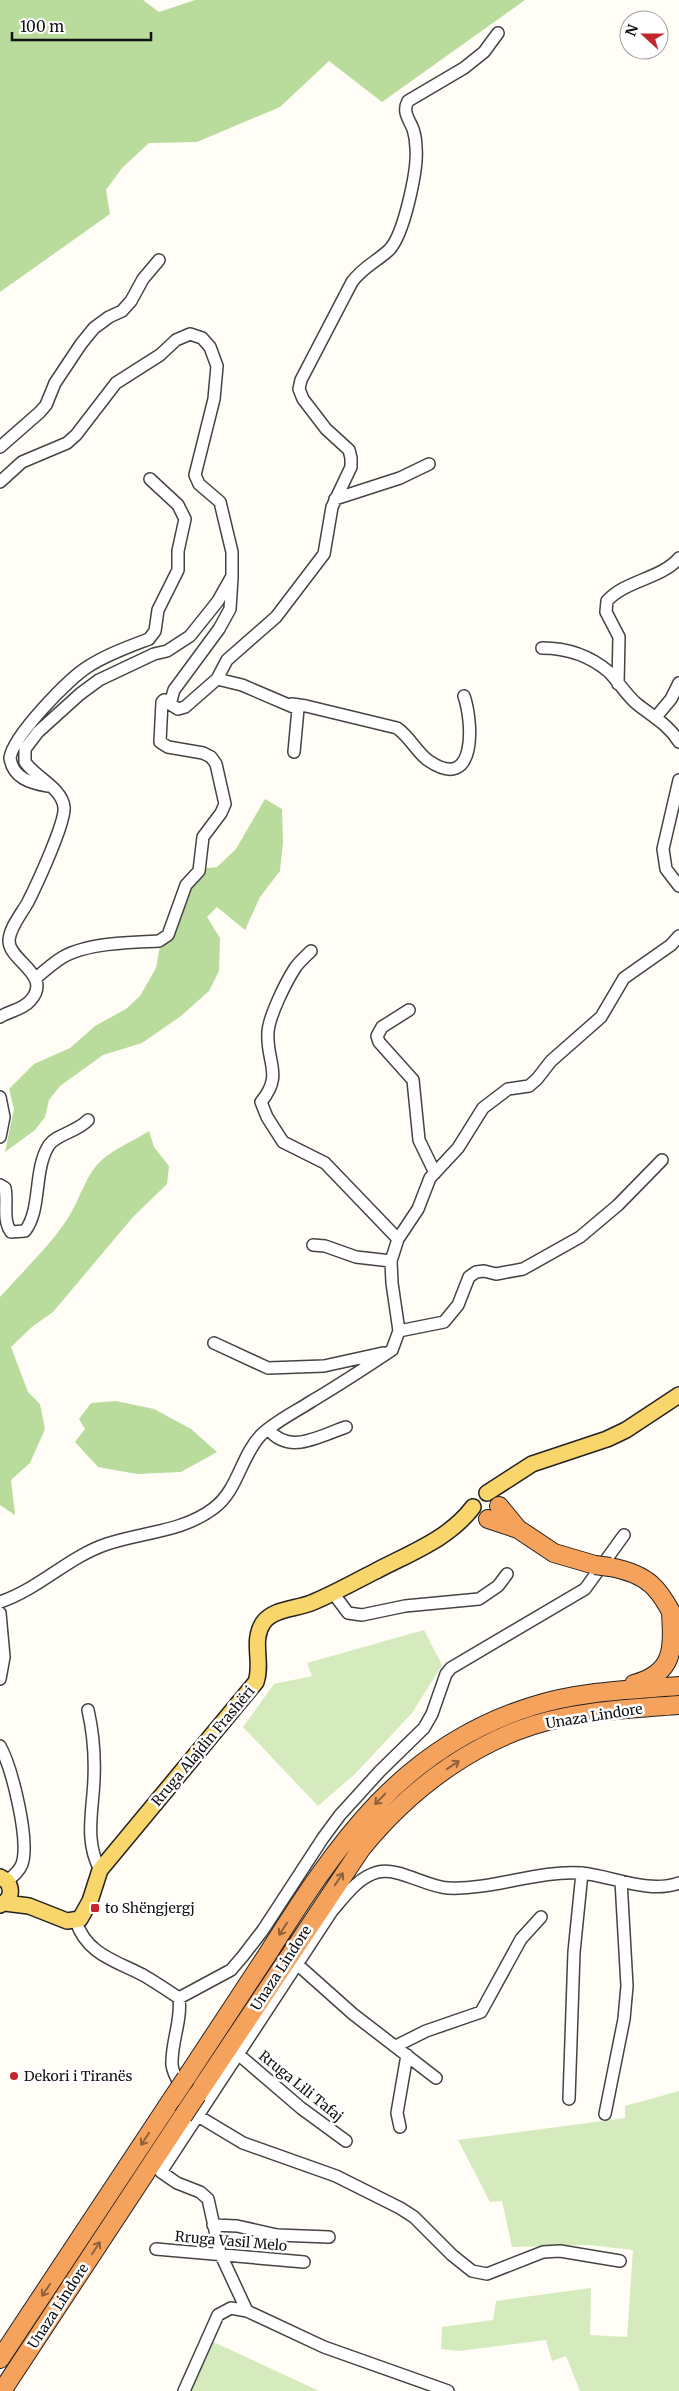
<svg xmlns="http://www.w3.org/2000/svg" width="679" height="2391" font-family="Merriweather,serif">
  <rect width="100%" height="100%" fill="#fffdf5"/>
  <!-- green -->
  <path fill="#d5ebbd" d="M 424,1630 L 442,1665 L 412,1713 L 355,1774 L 318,1806 L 243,1727 L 274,1684 L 312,1676 L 307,1663 Z
    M 679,2091 L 679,2391 L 580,2391 L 566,2356 L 552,2361 L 546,2340 L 459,2351 L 441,2349 L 442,2327 L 493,2320 L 496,2301 L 591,2288 L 590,2335 L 627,2337 L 633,2250 L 589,2245 L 512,2247 L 502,2201 L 490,2202 L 458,2140 L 625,2118 L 625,2106 Z
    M 207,2339 L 319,2391 L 184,2391 Z"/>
  <!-- forest -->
  <path fill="#b9dc9c" d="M 0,0 L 143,0 L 159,12 L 195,0 L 525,0 L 382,102 L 329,61 L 280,107 L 197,142 L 149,143 L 122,168 L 106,190 L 110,214 L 0,292 Z
    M 265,799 L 282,809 L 283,842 L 280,871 L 260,897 L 245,930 L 217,907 L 207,917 L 220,938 L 219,971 L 209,991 L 181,1016 L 142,1043 L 103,1055 L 60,1086 L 49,1100 L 45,1117 L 35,1130 L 5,1152 L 14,1109 L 9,1089 L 34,1064 L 70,1048 L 95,1026 L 126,1009 L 140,996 L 156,968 L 162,935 L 185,877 L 198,869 L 217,867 L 236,849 Z
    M 149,1131 L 154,1147 L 169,1166 L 167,1184 L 133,1217 L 53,1312 L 33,1326 L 11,1347 L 28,1392 L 40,1404 L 45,1429 L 30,1463 L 11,1480 L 15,1515 L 0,1505 L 0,1297 C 23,1271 49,1247 68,1218 C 80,1200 86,1173 103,1159 C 116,1148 135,1140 149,1131 Z
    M 116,1401 L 154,1409 L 191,1429 L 217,1452 L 181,1472 L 137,1474 L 98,1467 L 75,1442 L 85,1429 L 79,1419 L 91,1403 Z"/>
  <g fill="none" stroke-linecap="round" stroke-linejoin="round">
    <!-- minor casing -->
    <g stroke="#444" stroke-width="14">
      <path id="minor" d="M 0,447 L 40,412 L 46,405 L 55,383 L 81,344 L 94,328 L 109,317 L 122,311 L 131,301 L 143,279 L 159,260
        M 0,482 L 22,462 L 67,443 L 76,435 L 116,383 L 160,355 L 176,340 L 190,334 L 202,338 L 210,347 L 217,366 L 214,399 L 195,475 L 199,484 L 220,502 L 232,552 L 232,576 L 218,601 L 190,636 L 167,651 L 154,654 L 99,680 L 80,694 L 38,732 L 25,749 L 25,762 C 35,777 62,788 64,807 C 66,822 36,886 28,902 C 22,913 10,927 9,940 C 8,961 54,975 30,1001 C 22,1010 9,1011 0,1017
        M 335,499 L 400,478 L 429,464
        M 232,578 L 230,609 L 219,629 L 174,690 L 170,704 L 178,709 L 185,707 L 217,679 L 227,660 L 276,617 L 324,554 L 332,507 L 351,467 L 351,458 L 349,450 L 326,429 L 303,399 L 299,389 L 301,380 L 352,282 C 363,267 376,262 389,250 C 404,235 418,169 416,148 C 416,142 415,135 413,129 C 409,119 402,112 408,101 L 464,68 L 484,52 L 498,33
        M 542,648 C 567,648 589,655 609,672 C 619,682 626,695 637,704 C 652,716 669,725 679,742
        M 217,679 L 242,685 L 298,709 L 294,752
        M 618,684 L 619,637 L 606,612 L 607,601 C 626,580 661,579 679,558
        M 292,704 L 306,706 L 397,728 C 411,738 417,753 429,761 C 477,793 473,722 464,696
        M 656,717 L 671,699 L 679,683
        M 679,780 L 663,849 L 666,869 L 679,886
        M 48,786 C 30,783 13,778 10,758 C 13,736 69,678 89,666 C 108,654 128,647 149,639 L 155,631 L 158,610 L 178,570 L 178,551 L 185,519 L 178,505 L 150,479
        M 311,951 C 306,956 299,962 295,968 C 286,982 269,1016 268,1032 C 266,1063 284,1074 261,1102 L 267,1117 L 283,1142 L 325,1163 L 398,1239
        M 35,979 C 44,971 53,963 63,957 C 87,943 132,942 159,941 L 168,935 L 186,885 L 199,871 L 203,837 L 221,813 L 225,804 L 216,764 L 211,757 L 203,753 L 168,747 L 160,742 L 162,702 L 164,700 L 171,701
        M 409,1010 L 382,1027 L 377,1036 L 379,1042 L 413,1080 L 419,1140 L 435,1173
        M 0,1097 L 4,1117 L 0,1137
        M 0,1185 L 5,1188 C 8,1202 2,1220 11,1232 L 25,1231 C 42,1209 33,1170 49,1145 C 57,1134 77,1132 88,1120
        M 313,1245 L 325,1246 L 356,1257 L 391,1261
        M 399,1331 L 444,1322 L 458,1305 L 469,1277 L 476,1272 L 484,1271 L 496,1274 L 523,1269 L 580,1237 L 618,1205 L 662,1160
        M 214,1343 L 268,1368 L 324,1366 L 383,1353
        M 269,1430 C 290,1455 319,1436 346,1427
        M 333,1593 L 348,1613 L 362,1615 L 405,1606 L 479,1599 L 498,1586 L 507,1574
        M 0,1602 C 39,1589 68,1557 107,1544 C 142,1532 183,1532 214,1508 C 238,1490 241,1456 261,1435 C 276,1421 295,1412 312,1401 C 339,1385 365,1368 392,1350 L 399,1331 L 392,1283 L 391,1261 L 398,1239 L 418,1209 L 430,1178 L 458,1148 L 483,1108 L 508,1089 L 529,1086 L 537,1079 L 551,1061 L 601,1017 L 624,978 L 671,945 L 679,936
        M 0,1613 L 4,1657 L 0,1679
        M 88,1710 C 93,1732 95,1756 94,1779 C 93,1810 84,1840 100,1870
        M 0,1746 C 12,1768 30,1840 22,1864 C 19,1872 13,1876 7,1881
        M 76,1921 C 86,1954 116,1961 143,1975 C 155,1982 167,1990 179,1998
        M 298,1965 L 353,2014 L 436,2078
        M 179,1998 L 231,1970 L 243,1956 L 263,1930 L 323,1838 L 340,1815 L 380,1771 L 424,1728 L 432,1714 L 446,1674 L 451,1668 L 585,1589 L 624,1535
        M 179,1998 C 182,2021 171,2042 172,2065 C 173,2074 179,2083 183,2090
        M 396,2046 L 426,2031 L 481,2012 L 521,1939 L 541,1917
        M 238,2054 L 301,2108 L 346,2141
        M 569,2099 L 574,1952 L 582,1873
        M 195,2111 L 198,2116 L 243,2143 L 336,2176 L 400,2208 L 414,2217 L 452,2255 L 472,2271 L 487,2274 L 543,2252 L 560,2251 L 620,2261
        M 605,2114 L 624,2019 L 627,1986 L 621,1881
        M 400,2127 L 397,2113 L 407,2055
        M 213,2225 L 237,2226 L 277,2235 L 329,2237
        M 156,2249 L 304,2262
        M 247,2311 L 220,2253 L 208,2199 L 200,2192 L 177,2183 L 161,2172 L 332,1911 C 345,1896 358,1877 378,1872 C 398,1867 427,1887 448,1888 C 493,1890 537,1870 581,1873 C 613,1876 648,1894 679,1883
        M 184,2391 L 218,2315 L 231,2308 L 247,2311 L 324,2347 L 448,2391"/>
    </g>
    <!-- major casing -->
    <g stroke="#222" stroke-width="18">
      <path id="major" d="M 487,1493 L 532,1464 L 607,1439 L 626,1430 L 679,1395
        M 0,1877 L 7,1881 C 13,1891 11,1900 0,1905
        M 5,1903 L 29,1906 L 67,1921 L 80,1919 L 90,1901 L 100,1870 L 256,1682 C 263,1663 251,1641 263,1623 C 272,1609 296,1609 311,1603 C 333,1594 354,1582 376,1571 C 410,1553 449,1539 473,1507"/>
    </g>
    <!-- highway casing -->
    <g stroke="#222" stroke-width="20">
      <path id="highway" d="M 488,1519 L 518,1529 L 499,1506
        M 518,1529 L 554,1553 L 595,1565
        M 610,1567 C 648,1574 660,1588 676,1622
        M 634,1684 C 675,1673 673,1648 671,1612
        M 186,2078 C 213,2037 240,1996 267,1955 C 337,1844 401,1747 533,1706 C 580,1691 631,1690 679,1686
        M 197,2095 L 361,1849 C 411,1787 482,1734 561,1718 C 600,1710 640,1708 679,1705
        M 0,2359 L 172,2099
        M 2,2391 L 183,2116"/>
    </g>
    <!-- minor -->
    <use href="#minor" stroke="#fff" stroke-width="11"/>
    <!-- major -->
    <use href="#major" stroke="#f9d66b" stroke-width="15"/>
    <!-- highway -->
    <use href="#highway" stroke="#f5a25d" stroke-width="18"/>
    <!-- highway-bridge casing -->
    <g stroke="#222" stroke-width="20" stroke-linecap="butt">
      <path id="highway-bridge" d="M 595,1565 L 610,1567
        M 172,2099 L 186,2078
        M 183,2116 L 197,2095"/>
    </g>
    <!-- highway-bridge -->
    <use href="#highway-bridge" stroke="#f5a25d" stroke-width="18"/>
  </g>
  <!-- one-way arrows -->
  <defs><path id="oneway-shaft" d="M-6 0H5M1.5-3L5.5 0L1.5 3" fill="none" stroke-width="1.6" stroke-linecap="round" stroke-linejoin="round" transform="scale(1.25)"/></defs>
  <g stroke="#8e613b">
    <use href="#oneway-shaft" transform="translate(453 1765) rotate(-33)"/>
    <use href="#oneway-shaft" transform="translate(380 1799) rotate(134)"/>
    <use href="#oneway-shaft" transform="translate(339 1879) rotate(-56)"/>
    <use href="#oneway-shaft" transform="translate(283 1929) rotate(123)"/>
    <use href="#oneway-shaft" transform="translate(145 2139) rotate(123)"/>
    <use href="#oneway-shaft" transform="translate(96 2248) rotate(-57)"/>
    <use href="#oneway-shaft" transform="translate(46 2290) rotate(124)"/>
  </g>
  <!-- markers -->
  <g fill="#c4262e" stroke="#fff" stroke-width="2">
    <rect x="90" y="1903" width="10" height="10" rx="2.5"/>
    <circle cx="14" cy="2076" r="5"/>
  </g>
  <g text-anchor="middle" stroke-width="5" stroke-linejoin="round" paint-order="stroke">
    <!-- street labels -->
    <g font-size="14" fill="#111" stroke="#fff">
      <text transform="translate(594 1716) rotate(-9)" y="5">Unaza Lindore</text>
      <text transform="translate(203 1746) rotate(-50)" y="5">Rruga Alajdin Frashëri</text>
      <text transform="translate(281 1968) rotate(-57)" y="5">Unaza Lindore</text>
      <text transform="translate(301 2086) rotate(39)" y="5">Rruga Lili Tafaj</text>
      <text transform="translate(231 2241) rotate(5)" y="5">Rruga Vasil Melo</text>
      <text transform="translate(58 2306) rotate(-57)" y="5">Unaza Lindore</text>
    </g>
    <!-- poi labels -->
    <g font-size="14" fill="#111" stroke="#fff" text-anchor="start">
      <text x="105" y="1913">to Shëngjergj</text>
      <text x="24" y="2081">Dekori i Tiranës</text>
    </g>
  </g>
  <!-- north arrow -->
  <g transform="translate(644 35) rotate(291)"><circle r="24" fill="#ffffff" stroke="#a0a0a0"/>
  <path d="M0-4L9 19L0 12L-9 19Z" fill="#c4262e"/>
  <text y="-8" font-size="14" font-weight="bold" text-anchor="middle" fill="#111111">N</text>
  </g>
  <!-- scale -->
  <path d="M12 32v8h139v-8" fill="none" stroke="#111111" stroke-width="2.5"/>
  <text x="20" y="32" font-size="15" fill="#111111" stroke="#ffffff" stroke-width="4" paint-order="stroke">100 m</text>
</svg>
